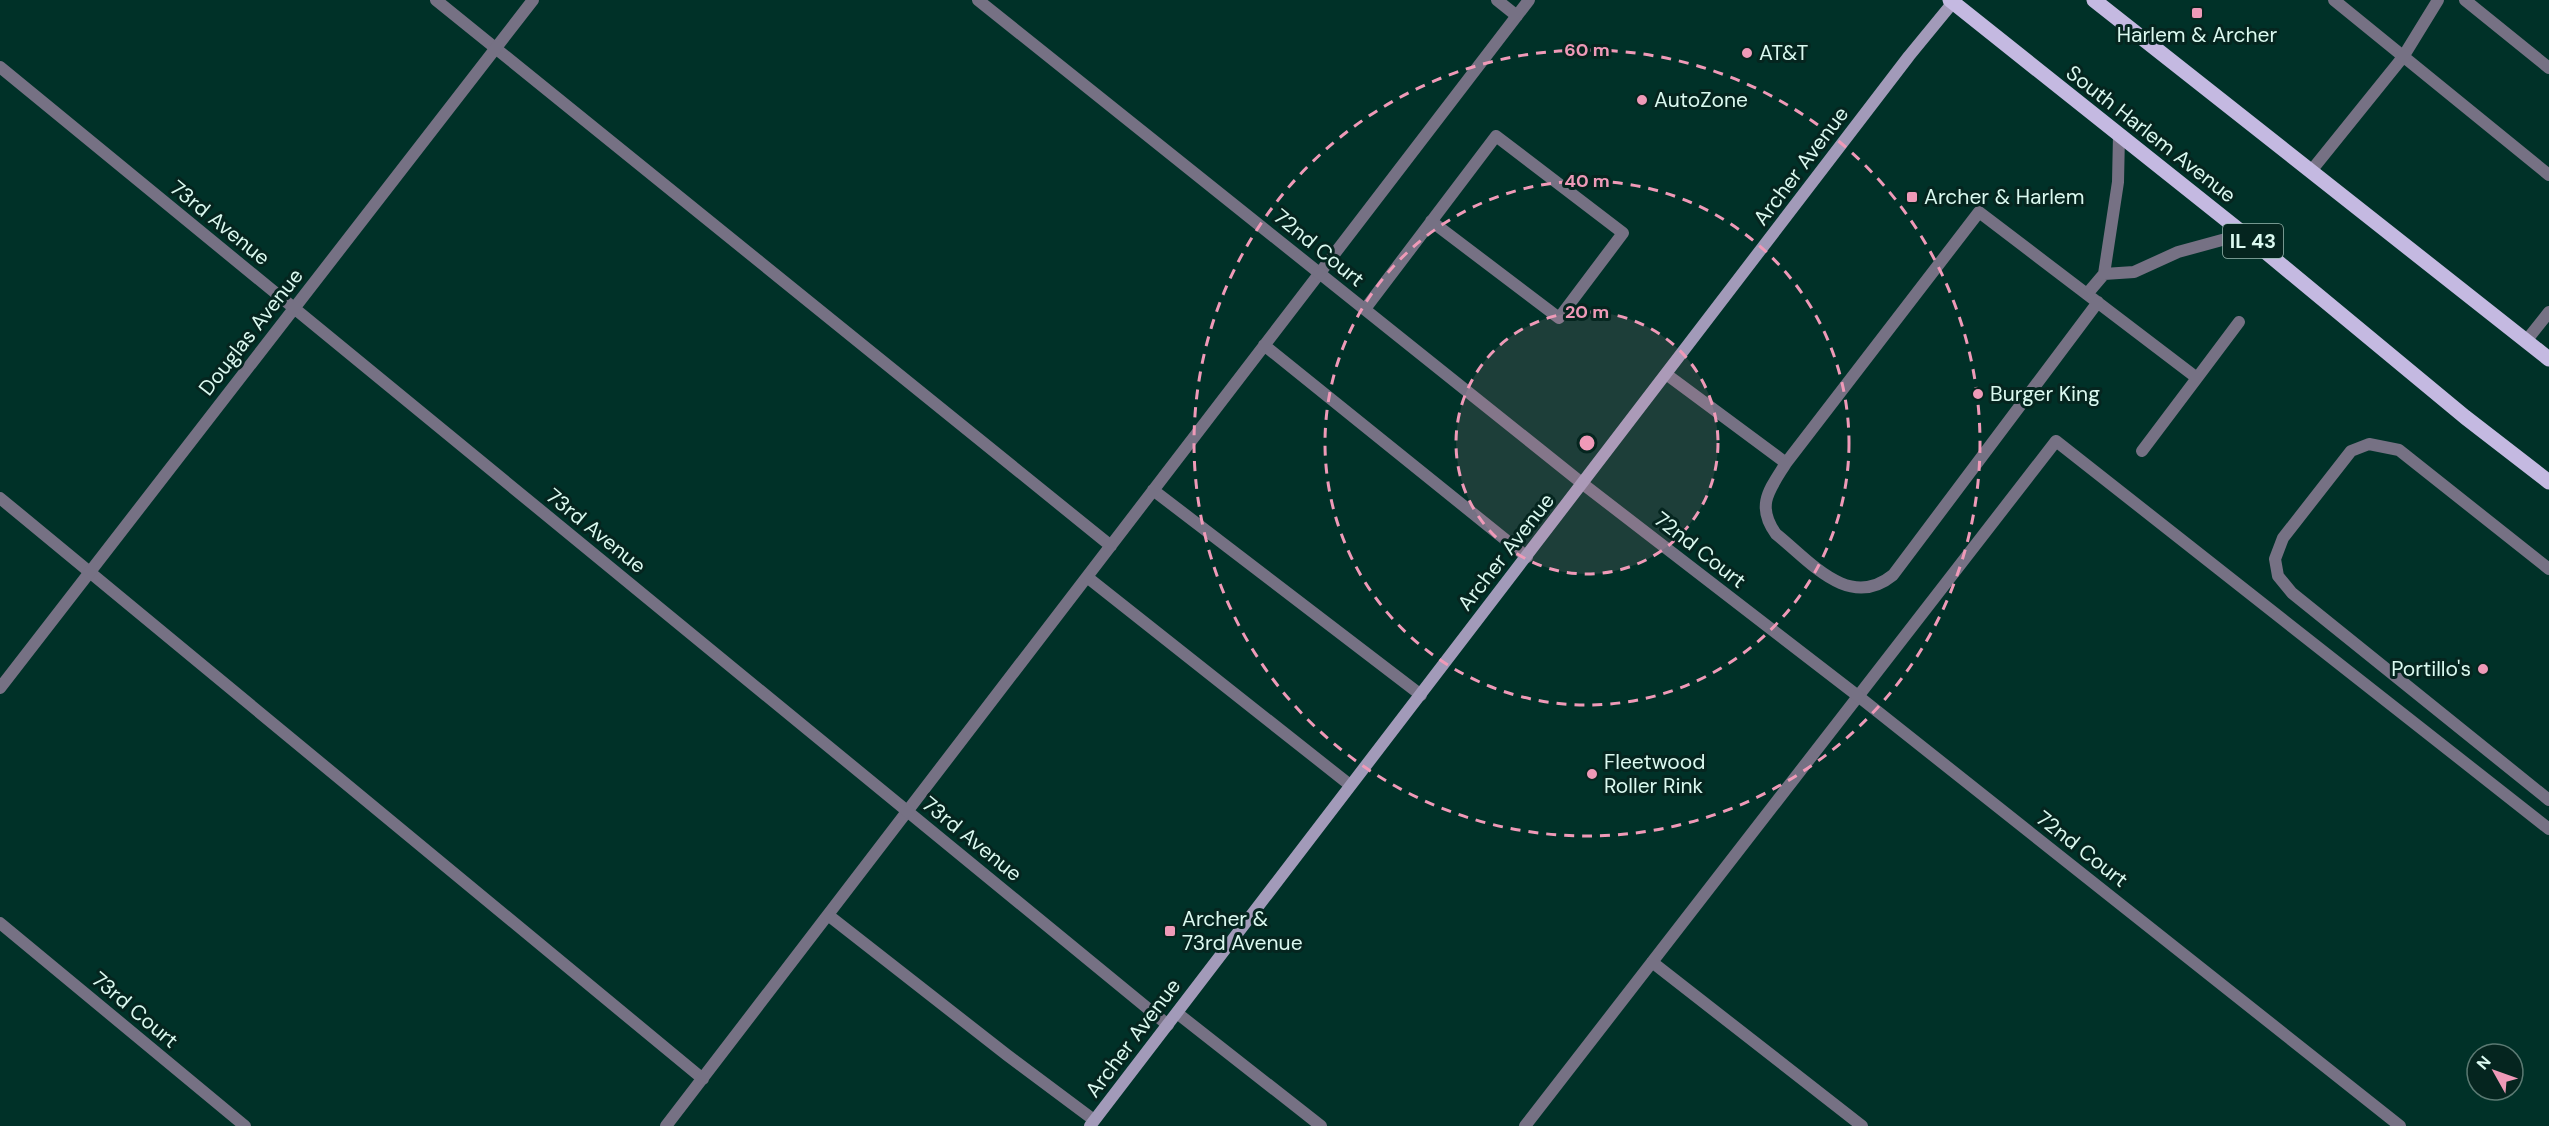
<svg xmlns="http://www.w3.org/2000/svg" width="2549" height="1126" font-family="'DM Sans',sans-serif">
  <rect width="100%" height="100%" fill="#003128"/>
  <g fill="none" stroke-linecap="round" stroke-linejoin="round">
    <!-- lane -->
    <path stroke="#767184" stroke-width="12" d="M 436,0 L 1111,546
      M 1497,0 L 1517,16
      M 2334,0 L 2549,175
      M 2465,0 L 2549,68
      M 2311,171 L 2403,57 L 2438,0
      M 2104,274 L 2134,272 L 2178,252 L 2244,234
      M 2087,294 L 2104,274 L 2118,182 L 2119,135
      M 1365,309 L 1496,136 L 1623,233 L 1559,318 L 1431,221
      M 2526,341 L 2549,312
      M 1264,345 L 1527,557
      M 1666,374 L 1786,463 L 1979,212 L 2197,378 L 2142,451
      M 2197,378 L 2239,322
      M 1786,463 C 1770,489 1755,505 1776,534 C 1810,561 1849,611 1893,575 L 2098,302
      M 1153,490 L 1421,695
      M 0,498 L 703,1079
      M 2549,569 L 2399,450 L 2369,444 L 2351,451 L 2283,538 L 2275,559 L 2278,576 L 2292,593 L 2549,800
      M 1087,577 L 1350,785
      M 828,915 L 1007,1055 L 1094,1120
      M 1652,962 L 1862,1126
      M 666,1126 L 1529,0
      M 1525,1126 L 2056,441 L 2549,829"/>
    <!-- street -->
    <path stroke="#767184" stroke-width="12" d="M 978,0 L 1583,484 L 1858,696 L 2400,1126
      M 0,67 L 1168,1025
      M 0,688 L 533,0
      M 0,923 L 245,1126
      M 1177,1013 L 1321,1126"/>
    <!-- secondary -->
    <path stroke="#a29ab9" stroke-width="12" d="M 1090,1126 L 1909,56 L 1955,0"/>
    <!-- primary -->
    <path stroke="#c4b9e1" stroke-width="15" d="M 1950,0 L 2244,234 L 2465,417 L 2549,482
      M 2094,0 L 2549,359"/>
  </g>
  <!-- distance rings -->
  <circle cx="1587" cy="443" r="131" fill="#ef9ab8" fill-opacity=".12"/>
  <g fill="none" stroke="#ef9ab8" stroke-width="3" stroke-dasharray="10 8">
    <circle cx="1587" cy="443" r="131"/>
    <circle cx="1587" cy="443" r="262"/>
    <circle cx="1587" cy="443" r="393"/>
  </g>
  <!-- markers -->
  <g fill="#ef9ab8" stroke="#05251f" stroke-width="2">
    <rect x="2191" y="7" width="12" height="12" rx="3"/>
    <circle cx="1747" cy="53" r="6"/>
    <circle cx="1642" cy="100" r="6"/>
    <rect x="1906" y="191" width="12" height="12" rx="3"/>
    <circle cx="1978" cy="394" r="6"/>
    <circle cx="2483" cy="669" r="6"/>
    <circle cx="1592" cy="774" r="6"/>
    <rect x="1164" y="925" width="12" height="12" rx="3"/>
  </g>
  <g text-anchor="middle" stroke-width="6" stroke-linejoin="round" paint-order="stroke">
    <!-- shield labels -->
    <rect fill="#05251f" stroke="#9bb9b1" stroke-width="1.5" x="2223" y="224" width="60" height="34" rx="4.5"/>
    <g font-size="20" font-weight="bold" fill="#dbf9f0">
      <text x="2253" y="248">IL 43</text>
    </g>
    <!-- poi labels -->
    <g font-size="21" fill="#dbf9f0" stroke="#05251f" text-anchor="start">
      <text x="2197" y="42" text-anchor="middle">Harlem &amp; Archer</text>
      <text x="1759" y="60">AT&amp;T</text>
      <text x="1654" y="107">AutoZone</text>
      <text x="1924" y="204">Archer &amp; Harlem</text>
      <text x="1990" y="401">Burger King</text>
      <text x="2471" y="676" text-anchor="end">Portillo's</text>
      <text x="1604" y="769">Fleetwood<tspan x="1604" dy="24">Roller Rink</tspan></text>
      <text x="1182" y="926">Archer &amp;<tspan x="1182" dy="24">73rd Avenue</tspan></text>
    </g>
    <!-- street labels -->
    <g font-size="21" fill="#dbf9f0" stroke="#05251f">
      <text transform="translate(2151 134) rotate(38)" y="7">South Harlem Avenue</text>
      <text transform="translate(1801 166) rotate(-53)" y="7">Archer Avenue</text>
      <text transform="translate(220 223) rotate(39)" y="7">73rd Avenue</text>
      <text transform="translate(1319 248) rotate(39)" y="7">72nd Court</text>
      <text transform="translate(251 332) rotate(-52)" y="7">Douglas Avenue</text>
      <text transform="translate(596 531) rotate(39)" y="7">73rd Avenue</text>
      <text transform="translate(1700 550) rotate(38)" y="7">72nd Court</text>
      <text transform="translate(1506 552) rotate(-52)" y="7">Archer Avenue</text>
      <text transform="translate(972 839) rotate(39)" y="7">73rd Avenue</text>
      <text transform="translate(2082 849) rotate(38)" y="7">72nd Court</text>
      <text transform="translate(135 1010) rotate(40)" y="7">73rd Court</text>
      <text transform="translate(1133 1038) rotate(-53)" y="7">Archer Avenue</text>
    </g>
  </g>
  <circle cx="1587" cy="443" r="9" fill="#ef9ab8" stroke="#05251f" stroke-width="3"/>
  <g font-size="18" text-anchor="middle" font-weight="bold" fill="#ef9ab8" stroke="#05251f" stroke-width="6" stroke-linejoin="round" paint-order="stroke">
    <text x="1587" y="56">60 m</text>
    <text x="1587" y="187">40 m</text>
    <text x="1587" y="318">20 m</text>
  </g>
  <!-- north arrow -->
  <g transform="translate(2495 1072) rotate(310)"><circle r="28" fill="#05251f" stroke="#5b7a73" stroke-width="1.5"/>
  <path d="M0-4.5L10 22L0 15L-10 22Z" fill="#ef9ab8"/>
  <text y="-9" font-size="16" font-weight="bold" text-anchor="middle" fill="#dbf9f0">N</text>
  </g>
</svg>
